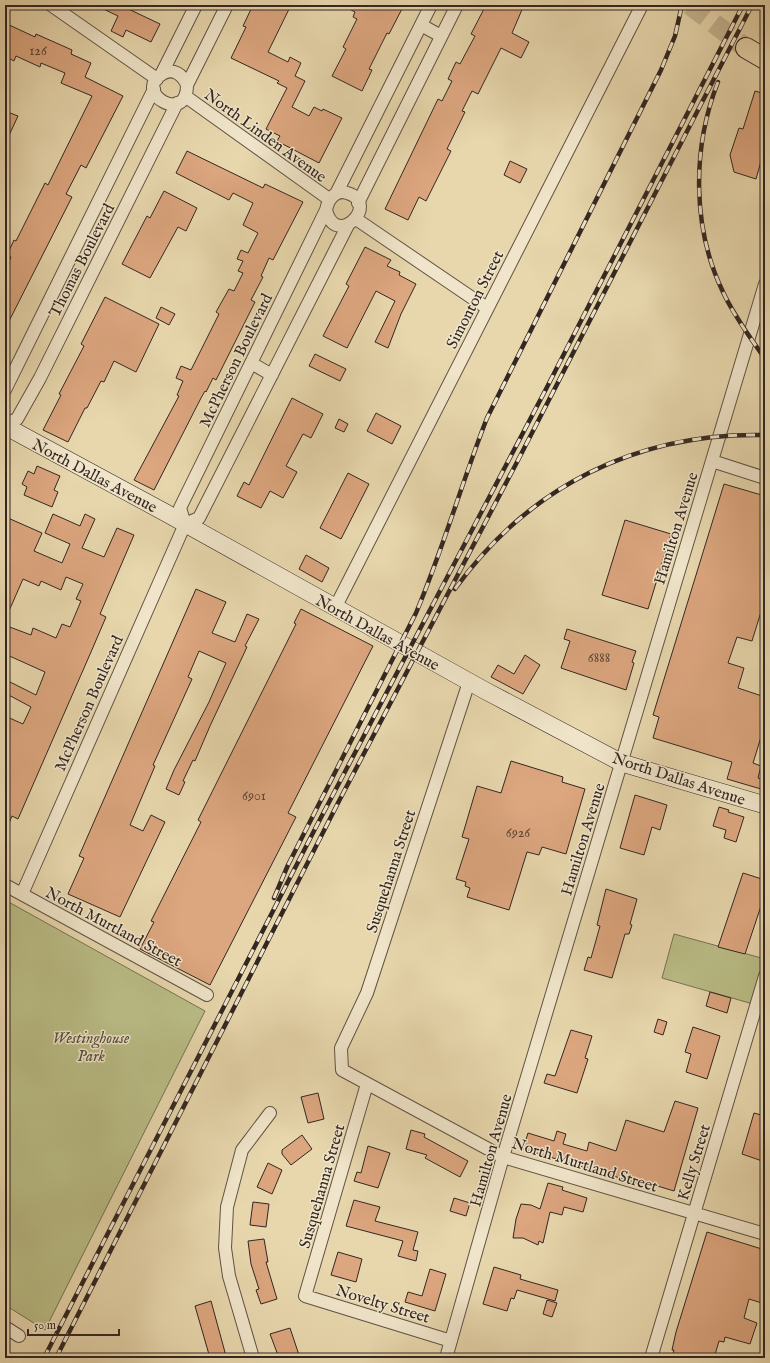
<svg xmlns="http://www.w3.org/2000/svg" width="770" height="1363" font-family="'IM FELL English',serif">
  <rect width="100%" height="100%" fill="#e8d7ad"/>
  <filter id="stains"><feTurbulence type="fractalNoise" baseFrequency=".005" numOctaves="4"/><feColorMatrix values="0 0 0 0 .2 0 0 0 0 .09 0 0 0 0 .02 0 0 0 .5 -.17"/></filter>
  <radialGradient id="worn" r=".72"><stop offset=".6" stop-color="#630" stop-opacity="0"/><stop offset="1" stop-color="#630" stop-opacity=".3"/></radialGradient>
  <!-- green -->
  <path fill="#babd86" stroke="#767254" d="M 5,900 L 205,1011 L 45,1330 L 5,1305 Z
    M 674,934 L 765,959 L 753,1004 L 662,978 Z"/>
  <!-- building -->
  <path fill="#dca67f" stroke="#332722" d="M 95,5 L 120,5 L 160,24 L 151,42 L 126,30 L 123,37 L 111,31 L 118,16 Z
    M 253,5 L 291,5 L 268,52 L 288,62 L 290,57 L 301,63 L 295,76 L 305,81 L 292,107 L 309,116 L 314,107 L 322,111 L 323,109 L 342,118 L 319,163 L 277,141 L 280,136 L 266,129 L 287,88 L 277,83 L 279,81 L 231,58 L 246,27 L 243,26 Z
    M 342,5 L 404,5 L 389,34 L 387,33 L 369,69 L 372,70 L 362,91 L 332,76 L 346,49 L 343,47 L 357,19 L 353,17 L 355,12 Z
    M 486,5 L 524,5 L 512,33 L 529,42 L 521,58 L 501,48 L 478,94 L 472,91 L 462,111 L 465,112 L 447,149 L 451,151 L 426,201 L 419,197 L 408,220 L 385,209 L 438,99 L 442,101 L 452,81 L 448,79 L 456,62 L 460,64 L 475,36 L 471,34 Z
    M 5,23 L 35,37 L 36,34 L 72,50 L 71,54 L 91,63 L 85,77 L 123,96 L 86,168 L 81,165 L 66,194 L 72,197 L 5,329 L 5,270 L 11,257 L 7,255 L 14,240 L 16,241 L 45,183 L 48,185 L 92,96 L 61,83 L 65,73 L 41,63 L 40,67 L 16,56 L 14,61 L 5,56 Z
    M 755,91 L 765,94 L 765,147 L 756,179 L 734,172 L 730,155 L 739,128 L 743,129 Z
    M 5,111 L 18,116 L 5,144 Z
    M 187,151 L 263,188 L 265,184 L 303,202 L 273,260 L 269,258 L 261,276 L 263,277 L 251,300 L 255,302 L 216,380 L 213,378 L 206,392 L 205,391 L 201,398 L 154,490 L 134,480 L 179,396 L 177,395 L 183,381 L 176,378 L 181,366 L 191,370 L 219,314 L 216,312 L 229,289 L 234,291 L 243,273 L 238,271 L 243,261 L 237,259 L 241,250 L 248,253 L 258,233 L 243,225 L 253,203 L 233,193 L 229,200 L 176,173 Z
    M 510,161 L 527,169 L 520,183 L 504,175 Z
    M 164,191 L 197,208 L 186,231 L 178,227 L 150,278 L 122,264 L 147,216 L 150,218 Z
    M 365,247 L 391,260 L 387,266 L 400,272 L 399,275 L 416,284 L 401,314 L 388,348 L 375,342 L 395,301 L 376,291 L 347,348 L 323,336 L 349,286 L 346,284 Z
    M 105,297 L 159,324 L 136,372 L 114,361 L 104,382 L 101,381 L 87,408 L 85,408 L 68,442 L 43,430 L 61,395 L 59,394 L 84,346 L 81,344 Z
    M 161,307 L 175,314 L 169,325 L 156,318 Z
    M 315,354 L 346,369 L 340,381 L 309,366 Z
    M 292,398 L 323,414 L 311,438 L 303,434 L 286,466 L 297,472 L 283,498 L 270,491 L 261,508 L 237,496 L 244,482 L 249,485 Z
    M 376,413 L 401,426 L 392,444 L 367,431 Z
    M 339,419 L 348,424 L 344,432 L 335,428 Z
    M 37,466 L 60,476 L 54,490 L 58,492 L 52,507 L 24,495 L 27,487 L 22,484 L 28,471 L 34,474 Z
    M 348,473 L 369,484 L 341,539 L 320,528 Z
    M 724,484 L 765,496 L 765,599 L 752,641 L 737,637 L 728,663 L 744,668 L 738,688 L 765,697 L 761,710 L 765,711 L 765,724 L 753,763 L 761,766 L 758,778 L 764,780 L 761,789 L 727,779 L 732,762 L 653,738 L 659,717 L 653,715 Z
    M 53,514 L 80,526 L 85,514 L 95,519 L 82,548 L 104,557 L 117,528 L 134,535 L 100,614 L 106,617 L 91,652 L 18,819 L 12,816 L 5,833 L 5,743 L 9,733 L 5,732 L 5,716 L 23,724 L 31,707 L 5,693 L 10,682 L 36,695 L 45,672 L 5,654 L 5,632 L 7,626 L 31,635 L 33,628 L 56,638 L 62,624 L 70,627 L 81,601 L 76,599 L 83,584 L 66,577 L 61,590 L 41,581 L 39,586 L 23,579 L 5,620 L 5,524 L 8,518 L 42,533 L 34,551 L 62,563 L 70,544 L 45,533 Z
    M 625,520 L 671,534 L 648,609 L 602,595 Z
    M 306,555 L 329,568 L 322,582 L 299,569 Z
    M 196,589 L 226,602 L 212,633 L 235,642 L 247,614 L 259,619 L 245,646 L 247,647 L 210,726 L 195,761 L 193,760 L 183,781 L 185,782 L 179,795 L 166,789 L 174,770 L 209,702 L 226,663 L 199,651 L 188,677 L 192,679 L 153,765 L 155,766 L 130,825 L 143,831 L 151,815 L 165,822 L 120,917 L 68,894 L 84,858 L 79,856 Z
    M 301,609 L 373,646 L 288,813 L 296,817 L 210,985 L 140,949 L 154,922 L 151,921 L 201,822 L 198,820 L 296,624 L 294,623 Z
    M 567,629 L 636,651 L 632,662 L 634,663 L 626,690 L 561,668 L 570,641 L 564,639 Z
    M 525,655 L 540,665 L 523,694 L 491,677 L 498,665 L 514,674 Z
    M 511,761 L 563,777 L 562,782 L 585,789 L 566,854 L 542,847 L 539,855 L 527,852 L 509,910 L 467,897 L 470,888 L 465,886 L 466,882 L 456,879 L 469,839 L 462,837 L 477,786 L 501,793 Z
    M 635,795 L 667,805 L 660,830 L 652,827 L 644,855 L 620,848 Z
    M 719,807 L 729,810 L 728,812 L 744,817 L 736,842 L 724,838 L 726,830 L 713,826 Z
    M 743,873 L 765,880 L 765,894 L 745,954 L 718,947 Z
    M 606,889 L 637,899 L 630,924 L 632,925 L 629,934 L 625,934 L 612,978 L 584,970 L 588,957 L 591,958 L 600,926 L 597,925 Z
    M 710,992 L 731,998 L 727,1013 L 706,1006 Z
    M 658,1019 L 667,1022 L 663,1035 L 654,1032 Z
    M 693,1027 L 720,1036 L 707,1079 L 686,1072 L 691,1054 L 685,1052 Z
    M 571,1030 L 592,1036 L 585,1058 L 588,1059 L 577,1093 L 544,1083 L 547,1074 L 555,1076 Z
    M 318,1093 L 324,1119 L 308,1123 L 301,1097 Z
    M 675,1101 L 698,1108 L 674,1191 L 641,1181 L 640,1184 L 523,1149 L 528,1133 L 554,1141 L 557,1131 L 566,1134 L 563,1144 L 587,1151 L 589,1142 L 616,1151 L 626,1120 L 664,1132 Z
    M 754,1113 L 765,1116 L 765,1162 L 742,1154 Z
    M 411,1130 L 425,1134 L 424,1137 L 468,1161 L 460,1177 L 425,1158 L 427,1155 L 406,1149 Z
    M 302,1135 L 312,1149 L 291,1165 L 282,1154 L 282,1150 Z
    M 368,1146 L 390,1153 L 378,1188 L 354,1181 L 357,1172 L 361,1173 Z
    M 268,1163 L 282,1170 L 272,1194 L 257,1187 Z
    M 548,1183 L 563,1187 L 562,1190 L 587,1198 L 583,1212 L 564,1207 L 562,1215 L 550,1212 L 543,1243 L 539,1241 L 538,1245 L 523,1238 L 513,1238 L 516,1219 L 521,1204 L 531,1205 L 540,1209 Z
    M 454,1198 L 470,1203 L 466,1216 L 450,1211 Z
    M 354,1200 L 380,1207 L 375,1221 L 418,1232 L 413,1250 L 418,1251 L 416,1261 L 398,1256 L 403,1241 L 346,1226 Z
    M 253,1202 L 269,1204 L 266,1227 L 250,1225 Z
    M 707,1232 L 765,1250 L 765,1304 L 749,1299 L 744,1318 L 757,1323 L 750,1344 L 725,1337 L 724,1342 L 719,1341 L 714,1358 L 672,1358 L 674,1350 L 672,1350 L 676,1332 Z
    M 264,1239 L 268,1262 L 266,1262 L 277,1299 L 261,1304 L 256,1290 L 259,1289 L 251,1264 L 248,1241 Z
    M 338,1252 L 362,1259 L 356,1282 L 331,1275 Z
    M 494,1267 L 521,1275 L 520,1279 L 558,1290 L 555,1301 L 517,1290 L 514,1299 L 511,1298 L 507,1311 L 483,1304 Z
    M 430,1269 L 446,1274 L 435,1311 L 405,1302 L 408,1292 L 422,1296 Z
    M 547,1300 L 557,1303 L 552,1317 L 543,1314 Z
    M 211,1301 L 226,1356 L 221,1358 L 210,1358 L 195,1306 Z
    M 290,1328 L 300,1358 L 279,1358 L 270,1334 Z"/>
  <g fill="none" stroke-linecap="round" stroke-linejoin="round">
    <!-- trunk-tunnel -->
    <path stroke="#c4b491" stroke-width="20" stroke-dasharray="20 10" stroke-linecap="butt" d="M 690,5 L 746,48"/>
    <!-- minor casing -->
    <g stroke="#605345" stroke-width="14">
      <path id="minor" d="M 51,5 L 157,79
        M 421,25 L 441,36
        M 161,75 L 196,5
        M 187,85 C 183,75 173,67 162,74 C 132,92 187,126 187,85 L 227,5
        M 185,96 L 329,199
        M 336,194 L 431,5
        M 358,203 L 457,5
        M 356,219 L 487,308
        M 251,363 L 272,375
        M 5,390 L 154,89
        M 5,424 L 17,419 L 40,378 L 177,103
        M 712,461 L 765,478
        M 185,524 L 180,508 L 326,210 C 328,199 336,189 347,193 C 382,203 336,250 326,210
        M 335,608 L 642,5
        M 469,682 L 367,993 L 341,1048 L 342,1070 L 503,1157 L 765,1234
        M 5,885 L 207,995
        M 22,894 L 185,524 L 199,518 L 348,225
        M 367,1084 L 305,1296 L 451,1341
        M 5,1327 L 19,1336
        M 253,1358 L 229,1276 L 225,1248 L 227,1207 L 242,1150 L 270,1113
        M 446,1358 L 503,1157 L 765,284
        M 651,1358 L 765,976"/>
    </g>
    <!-- secondary casing -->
    <g stroke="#332722" stroke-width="18">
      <path id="secondary" d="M 5,426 L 166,513 L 484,690 L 622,763 L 765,805"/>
    </g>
    <!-- trunk casing -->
    <g stroke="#332722" stroke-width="22">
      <path id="trunk" d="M 746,48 L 765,59"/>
    </g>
    <!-- minor -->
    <use href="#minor" stroke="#f0e5ca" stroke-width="12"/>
    <!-- secondary -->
    <use href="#secondary" stroke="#f0e5ca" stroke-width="17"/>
    <!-- trunk -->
    <use href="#trunk" stroke="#e8d7ad" stroke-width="20"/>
    <!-- rail casing -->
    <g stroke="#332722" stroke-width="4.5">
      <path id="rail" d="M 718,82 C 692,148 692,228 723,292 C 734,316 750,337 765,359
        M 455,589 C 529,486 638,432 765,435
        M 274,898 L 288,865 L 416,613 C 443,549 462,482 487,418 L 661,70 L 675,36 L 682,5
        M 44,1358 L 316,827 L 545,391 L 743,5
        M 56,1358 L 339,801 L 516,464 L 752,5"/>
    </g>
    <!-- rail -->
    <use href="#rail" stroke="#f0e5ca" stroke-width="3" stroke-dasharray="9" stroke-linecap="butt"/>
  </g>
  <g text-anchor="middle" stroke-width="3" stroke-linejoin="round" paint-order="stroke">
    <!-- number labels -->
    <g font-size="14" fill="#5d4739">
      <text x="38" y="55">126</text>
      <text x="599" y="662">6888</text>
      <text x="254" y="800">6901</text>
      <text x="518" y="837">6926</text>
    </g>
    <!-- street labels -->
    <g font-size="16" fill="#332722" stroke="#f0e5ca">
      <text transform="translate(266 135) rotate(36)" y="6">North Linden Avenue</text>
      <text transform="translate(81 260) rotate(-63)" y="6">Thomas Boulevard</text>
      <text transform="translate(474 299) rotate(-63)" y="6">Simonton Street</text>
      <text transform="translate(235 360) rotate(-64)" y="6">McPherson Boulevard</text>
      <text transform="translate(95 475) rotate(28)" y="6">North Dallas Avenue</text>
      <text transform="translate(675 528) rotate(-73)" y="6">Hamilton Avenue</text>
      <text transform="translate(378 632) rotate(29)" y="6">North Dallas Avenue</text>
      <text transform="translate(88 703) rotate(-66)" y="6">McPherson Boulevard</text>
      <text transform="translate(679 778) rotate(18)" y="6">North Dallas Avenue</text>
      <text transform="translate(582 839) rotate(-73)" y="6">Hamilton Avenue</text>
      <text transform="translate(390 871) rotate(-72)" y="6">Susquehanna Street</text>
      <text transform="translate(114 926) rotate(28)" y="6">North Murtland Street</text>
      <text transform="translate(490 1150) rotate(-74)" y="6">Hamilton Avenue</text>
      <text transform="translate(693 1162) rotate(-73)" y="6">Kelly Street</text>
      <text transform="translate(585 1164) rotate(17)" y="6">North Murtland Street</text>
      <text transform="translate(321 1186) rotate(-74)" y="6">Susquehanna Street</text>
      <text transform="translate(383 1303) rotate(17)" y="6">Novelty Street</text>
    </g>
    <!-- park labels -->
    <g font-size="16" font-style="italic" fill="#554c3b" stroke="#f0e5ca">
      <text x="91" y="1043">Westinghouse<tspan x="91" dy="18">Park</tspan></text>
    </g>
  </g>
  <!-- margin -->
  <rect width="770" height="1363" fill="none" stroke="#e8d7ad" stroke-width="20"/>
  <rect x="6" y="6" width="758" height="1351" fill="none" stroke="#332722" stroke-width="2"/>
  <rect x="10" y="10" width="750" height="1343" fill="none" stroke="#332722"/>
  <!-- scale -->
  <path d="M28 1329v6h91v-6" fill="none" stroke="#332722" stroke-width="2"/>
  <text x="34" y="1329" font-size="12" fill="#332722" stroke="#f0e5ca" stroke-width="3" paint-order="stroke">50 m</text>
  <rect width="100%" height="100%" filter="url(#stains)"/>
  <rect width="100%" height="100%" fill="url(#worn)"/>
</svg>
